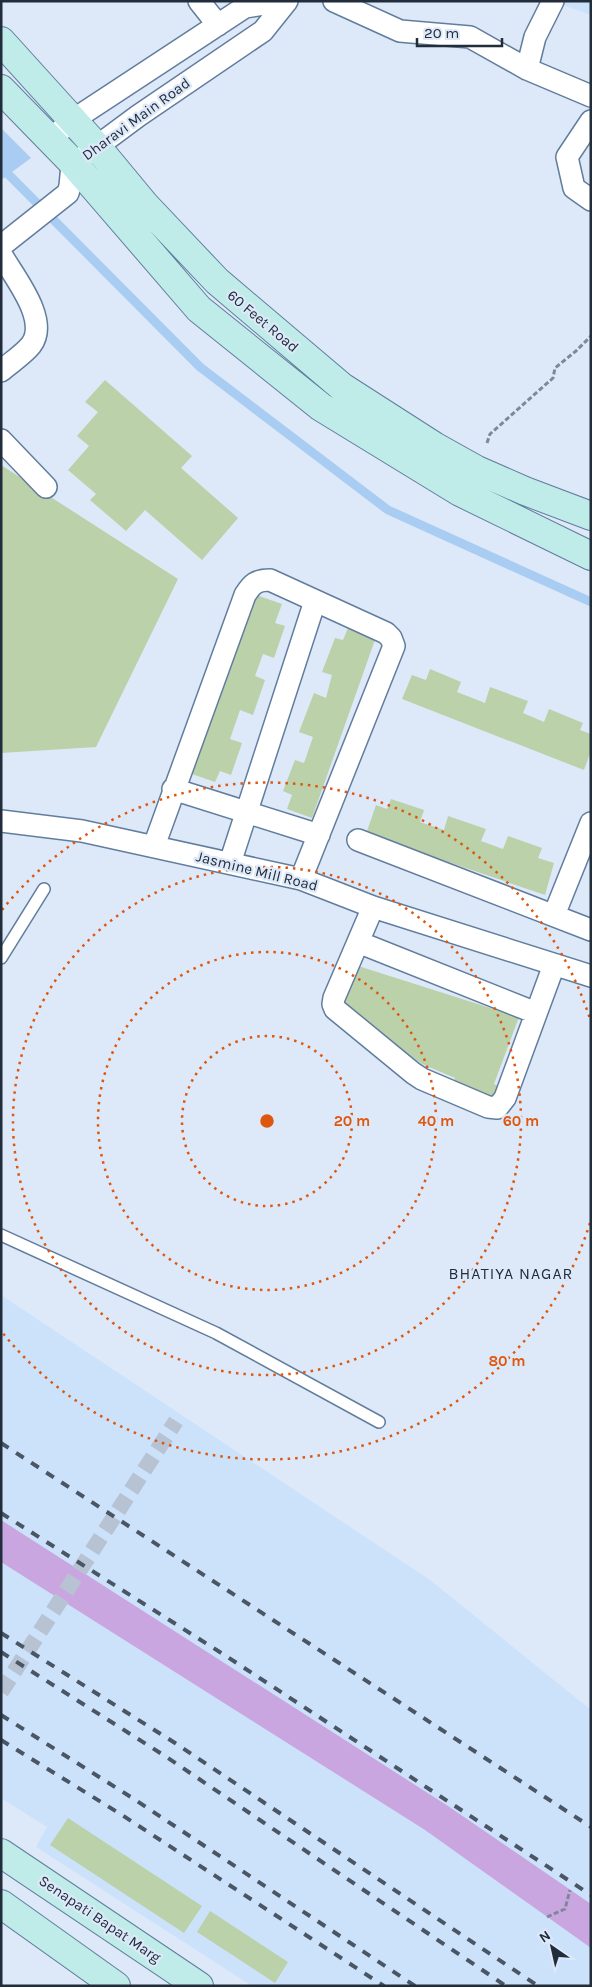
<svg xmlns="http://www.w3.org/2000/svg" width="592" height="1987" font-family="Karla,sans-serif">
  <rect width="100%" height="100%" fill="#dde9f8"/>
  <!-- built -->
  <path fill="#cce2fb" d="M 551,1 L 591,1 L 591,15 Z
    M 1,1295 L 430,1580 L 591,1710 L 591,1986 L 252,1986 L 36,1847 L 47,1827 L 1,1798 Z"/>
  <!-- green -->
  <path fill="#caa6e1" d="M 1,1520 L 448,1806 L 591,1904 L 591,1948 L 425,1830 L 1,1562 Z"/>
  <!-- water -->
  <path fill="#a9ccf3" d="M 1,128 L 31,158 L 1,180 Z"/>
  <g fill="none" stroke-linecap="round" stroke-linejoin="round">
    <!-- stream -->
    <path stroke="#a9ccf3" stroke-width="9" d="M 1,167 L 200,367 L 388,510 L 591,602"/>
  </g>
  <!-- building -->
  <path fill="#bbd1a9" d="M 105,380 L 192,456 L 181,468 L 238,518 L 202,560 L 145,510 L 126,531 L 90,500 L 96,494 L 68,470 L 89,446 L 77,436 L 98,412 L 85,402 Z
    M 1,465 L 178,579 L 96,747 L 1,753 Z
    M 253,594 L 282,604 L 275,623 L 285,626 L 274,658 L 263,654 L 255,676 L 265,680 L 253,715 L 240,710 L 230,739 L 242,743 L 231,775 L 220,771 L 215,782 L 189,773 Z
    M 348,628 L 376,637 L 312,818 L 287,809 L 292,795 L 283,791 L 295,760 L 304,763 L 313,737 L 299,732 L 314,693 L 326,698 L 332,675 L 322,672 L 335,638 L 343,640 Z
    M 430,669 L 461,682 L 457,692 L 485,703 L 490,687 L 528,701 L 523,713 L 544,722 L 549,709 L 583,723 L 580,730 L 591,734 L 591,751 L 584,770 L 402,699 L 412,675 L 426,680 Z
    M 391,799 L 424,810 L 420,822 L 444,830 L 448,816 L 486,829 L 481,841 L 503,849 L 508,836 L 542,848 L 538,858 L 554,863 L 545,895 L 366,834 L 376,805 L 387,809 Z
    M 352,964 L 519,1017 L 494,1084 L 500,1087 L 493,1102 L 452,1085 L 455,1078 L 422,1064 L 338,1003 Z
    M 68,1818 L 202,1906 L 184,1933 L 50,1845 Z
    M 210,1911 L 288,1962 L 275,1983 L 197,1932 Z"/>
  <g fill="none" stroke-linecap="round" stroke-linejoin="round">
    <!-- pedestrian-tunnel -->
    <path stroke="#b7c3d2" stroke-width="16" stroke-dasharray="16 8" stroke-linecap="butt" d="M 1,1692 L 176,1421"/>
    <!-- service casing -->
    <g stroke="#617d9e" stroke-width="14">
      <path id="service" d="M 1,958 L 44,889
        M 1,1235 L 216,1333 L 379,1422"/>
    </g>
    <!-- minor casing -->
    <g stroke="#617d9e" stroke-width="24">
      <path id="minor" d="M 199,1 L 218,25
        M 334,1 L 400,31 L 470,37 L 527,69 L 591,96
        M 527,69 L 535,37 L 553,1
        M 591,121 L 567,157 L 574,188 L 591,200
        M 50,139 L 73,120 L 245,7 L 284,1
        M 1,246 L 68,193 L 70,186 L 72,165 L 138,116 L 263,31 L 287,1
        M 1,254 C 14,277 50,320 31,345 C 23,355 10,363 1,371
        M 1,440 L 46,487
        M 173,789 L 319,835
        M 1,821 L 82,831 L 301,879 L 373,907 L 591,976
        M 358,840 L 591,930
        M 154,846 L 245,595 C 252,584 256,580 270,580 L 386,633 L 391,638 L 394,646 L 301,879
        M 230,863 L 315,601
        M 373,907 L 334,998 L 333,1004 L 335,1009 L 413,1073 L 422,1079 L 488,1107 L 497,1108 L 505,1098 L 554,965
        M 554,915 L 591,823
        M 358,942 L 536,1013"/>
    </g>
    <!-- secondary casing -->
    <g stroke="#617d9e" stroke-width="30">
      <path id="secondary" d="M 1,41 L 97,147 L 145,205 L 217,281 L 342,387 L 434,446 L 477,470 L 525,491 L 591,516
        M 1,89 L 74,164 L 199,309 L 321,407 L 460,492 L 591,556
        M 1,1853 L 199,1986
        M 1,1904 L 116,1986"/>
    </g>
    <!-- path -->
    <path stroke="#7d8998" stroke-width="3" stroke-dasharray="5 2.5" stroke-linecap="butt" d="M 487,443 L 490,434 L 553,378 L 555,368 L 576,351 L 591,336
      M 547,1917 L 565,1909 L 570,1890"/>
    <!-- service -->
    <use href="#service" stroke="#fff" stroke-width="11"/>
    <!-- minor -->
    <use href="#minor" stroke="#fff" stroke-width="21"/>
    <!-- secondary -->
    <use href="#secondary" stroke="#bfebe9" stroke-width="28"/>
    <!-- rail -->
    <path stroke="#4a5664" stroke-width="4" stroke-dasharray="9 9" stroke-linecap="butt" d="M 1,1443 L 591,1827
      M 1,1513 L 226,1656 L 591,1895
      M 1,1633 L 175,1743 L 538,1986
      M 1,1652 L 165,1756 L 506,1986
      M 1,1715 L 134,1799 L 415,1986
      M 1,1740 L 122,1815 L 384,1986"/>
  </g>
  <!-- distance rings -->
  <g fill="none" stroke="#de570e" stroke-width="2.5" stroke-dasharray="2.5 5">
    <circle cx="267" cy="1121" r="85"/>
    <circle cx="267" cy="1121" r="169"/>
    <circle cx="267" cy="1121" r="254"/>
    <path d="M590 1223A339 339 0 0 1 2 1332M2 910A339 339 0 0 1 590 1019"/>
  </g>
  <g text-anchor="middle" stroke-width="4.5" stroke-linejoin="round" paint-order="stroke">
    <!-- street labels -->
    <g font-size="15" fill="#212d3b" stroke="#dde9f8">
      <text transform="translate(136 119) rotate(-36)" y="5">Dharavi Main Road</text>
      <text transform="translate(263 321) rotate(40)" y="5">60 Feet Road</text>
      <text transform="translate(257 871) rotate(14)" y="5">Jasmine Mill Road</text>
      <text transform="translate(100 1919) rotate(34)" y="5">Senapati Bapat Marg</text>
    </g>
    <!-- neighbourhood labels -->
    <g font-size="16" letter-spacing="1" fill="#212d3b" stroke="#dde9f8">
      <text x="511" y="1279">BHATIYA NAGAR</text>
    </g>
  </g>
  <circle cx="267" cy="1121" r="8" fill="#de570e" stroke="#dde9f8" stroke-width="2.5"/>
  <g font-size="15" text-anchor="middle" font-weight="bold" fill="#de570e" stroke="#dde9f8" stroke-width="4.5" stroke-linejoin="round" paint-order="stroke">
    <text x="352" y="1126">20 m</text>
    <text x="436" y="1126">40 m</text>
    <text x="521" y="1126">60 m</text>
    <text x="507" y="1366">80 m</text>
  </g>
  <!-- border -->
  <rect width="592" height="1987" fill="none" stroke="#212d3b" stroke-width="5"/>
  <!-- north arrow -->
  <g transform="translate(552 1947) rotate(326)" stroke="#dde9f8" stroke-width="4" paint-order="stroke">
  <path d="M0-4L9 19L0 12L-9 19Z" fill="#212d3b"/>
  <text y="-8" font-size="14" font-weight="bold" text-anchor="middle" fill="#212d3b">N</text>
  </g>
  <!-- scale -->
  <path d="M417 38v8h85v-8" fill="none" stroke="#212d3b" stroke-width="2.5"/>
  <text x="424" y="38" font-size="15" fill="#212d3b" stroke="#dde9f8" stroke-width="4" paint-order="stroke">20 m</text>
</svg>
